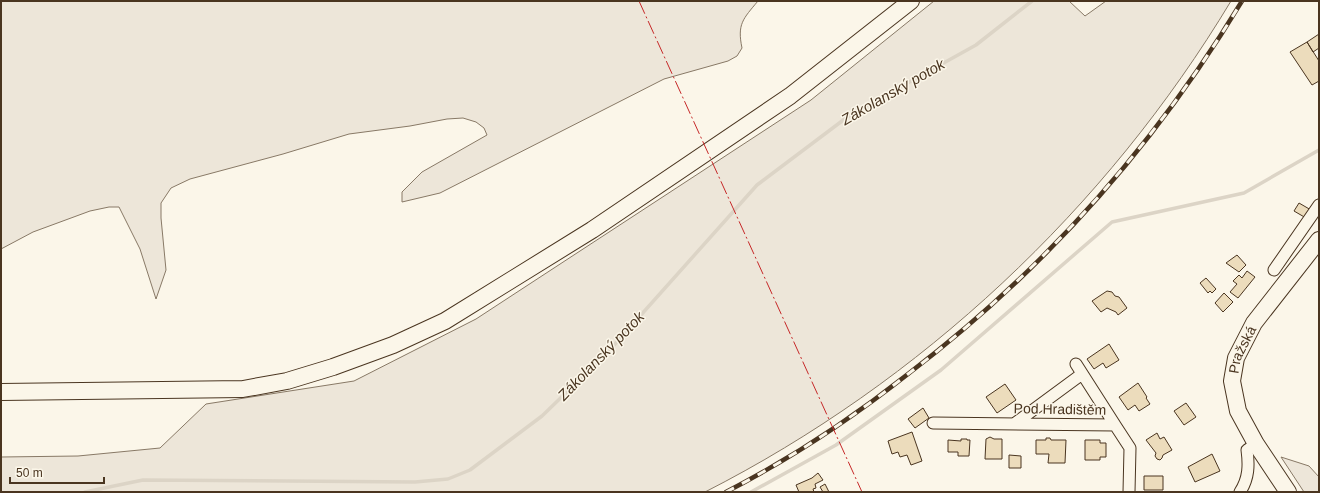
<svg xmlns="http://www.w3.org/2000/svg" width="1320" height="493" font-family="Helvetica,sans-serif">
  <rect width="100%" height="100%" fill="#fbf6e9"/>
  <!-- green -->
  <path fill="#ede6d9" stroke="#887966" d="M 1,1 L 758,1 C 743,19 737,24 742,48 L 737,56 L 728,61 L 664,79 L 440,193 L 402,202 L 402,192 L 422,172 L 487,135 L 484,128 L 476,122 L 463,118 L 447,119 L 410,126 L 349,134 L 283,154 L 190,179 L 171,188 L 161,203 L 161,218 L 166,270 L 156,299 L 140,249 L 119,207 L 109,207 L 90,211 L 33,232 L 1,249 Z
    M 934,1 L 1069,1 L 1085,16 L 1106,1 L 1231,1 C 1106,209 921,382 705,492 L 1,492 L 1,457 L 78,456 L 160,448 L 206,404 L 354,381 L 476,319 L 811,100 Z
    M 1281,457 L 1309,466 L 1319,477 L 1319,492 L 1304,492 Z"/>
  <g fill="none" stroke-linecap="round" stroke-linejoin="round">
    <!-- stream -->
    <path stroke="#dcd4c6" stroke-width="3.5" d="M 85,492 L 143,480 L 415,482 L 448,479 L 470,470 L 542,416 L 607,353 L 757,185 L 850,115 L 976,45 L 1032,1
      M 751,492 L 836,445 L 941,370 L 1112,222 L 1244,193 L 1319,150"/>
  </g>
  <!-- building -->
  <path fill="#ecdcbc" stroke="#4a3520" d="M 1319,34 L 1319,48 L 1313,52 L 1307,42 Z
    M 1307,42 L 1319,61 L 1319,81 L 1312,85 L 1290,52 Z
    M 1299,203 L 1311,210 L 1306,218 L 1294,211 Z
    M 1237,255 L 1246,265 L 1239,272 L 1226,263 Z
    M 1247,271 L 1255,277 L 1238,298 L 1230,292 L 1237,284 L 1233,281 L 1239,275 L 1242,278 Z
    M 1206,278 L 1216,289 L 1212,293 L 1210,291 L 1208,293 L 1200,283 Z
    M 1107,291 L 1112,292 L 1115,296 L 1119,297 L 1127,308 L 1118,315 L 1116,312 L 1107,308 L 1101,312 L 1092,301 Z
    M 1224,293 L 1233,302 L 1223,312 L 1215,303 Z
    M 1109,344 L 1119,360 L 1106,368 L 1103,363 L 1094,369 L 1087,359 Z
    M 1138,383 L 1147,397 L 1146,398 L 1150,404 L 1139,411 L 1135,405 L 1128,410 L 1119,397 Z
    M 1005,384 L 1016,400 L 997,413 L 986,397 Z
    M 1186,403 L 1196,417 L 1184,425 L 1174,411 Z
    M 923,408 L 929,418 L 915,428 L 908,419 Z
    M 912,432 L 922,461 L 911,465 L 907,455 L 900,457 L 898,452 L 892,454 L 888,441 Z
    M 1157,433 L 1160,439 L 1164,437 L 1172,450 L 1163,455 L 1162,458 L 1160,460 L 1157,459 L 1155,456 L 1156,453 L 1146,440 Z
    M 990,437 L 994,439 L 1002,439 L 1002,459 L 985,459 L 986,439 Z
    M 1046,438 L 1050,438 L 1051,440 L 1066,440 L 1065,463 L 1048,463 L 1049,454 L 1036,454 L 1036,440 L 1046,440 Z
    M 961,439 L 967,439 L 967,440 L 970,440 L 969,456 L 958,456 L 958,452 L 948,452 L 948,440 L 961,441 Z
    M 1085,440 L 1100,440 L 1100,443 L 1106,443 L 1106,457 L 1100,457 L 1100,460 L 1085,460 Z
    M 1212,454 L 1220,471 L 1195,482 L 1188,467 Z
    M 1009,455 L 1021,456 L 1021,468 L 1009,468 Z
    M 818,473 L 823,480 L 815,484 L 816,488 L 813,489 L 814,492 L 799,492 L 796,485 L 812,478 Z
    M 1144,476 L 1163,476 L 1163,490 L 1144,490 Z
    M 825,484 L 829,492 L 823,492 L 820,487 Z"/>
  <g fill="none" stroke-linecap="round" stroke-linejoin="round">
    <!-- minor casing -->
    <g stroke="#4a3520" stroke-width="13">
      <path id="minor" d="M 1274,270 L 1319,205
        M 1076,364 L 1115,425
        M 933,423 L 1115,425 L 1130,448 L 1129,492
        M 1014,424 L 1082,374
        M 1240,492 C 1249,478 1249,465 1247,450 L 1256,444"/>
    </g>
    <!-- secondary casing -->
    <g stroke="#4a3520" stroke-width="18">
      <g id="secondary">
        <path d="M 1,392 L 243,389 L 287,381 L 333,367 L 393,345 L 445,321 L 592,230 L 790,96 L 911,1"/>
        <path id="s1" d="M 1288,492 L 1256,444 L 1238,411 L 1232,381 L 1236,358 L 1254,323 L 1319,240"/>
      </g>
    </g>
    <!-- minor -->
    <use href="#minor" stroke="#fbf6e9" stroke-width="11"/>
    <!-- secondary -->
    <use href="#secondary" stroke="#fbf6e9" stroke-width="16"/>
    <!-- rail casing -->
    <g stroke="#4a3520" stroke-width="4.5">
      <path id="rail" d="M 726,492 C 790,459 851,419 908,374 C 1042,272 1155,145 1242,1"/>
    </g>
    <!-- rail -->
    <use href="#rail" stroke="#fbf6e9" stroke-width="3" stroke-dasharray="9" stroke-linecap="butt"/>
    <!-- power -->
    <path stroke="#c62828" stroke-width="1" stroke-dasharray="14 3 2 3" stroke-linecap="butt" d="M 639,1 L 862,492"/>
  </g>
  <g text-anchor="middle" stroke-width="3" stroke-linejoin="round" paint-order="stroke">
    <!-- street labels -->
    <g font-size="14" fill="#4a3520" stroke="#fbf6e9">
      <text dy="5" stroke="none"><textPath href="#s1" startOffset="159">Pražská</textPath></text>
      <text transform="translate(1060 409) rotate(1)" y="5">Pod Hradištěm</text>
    </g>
    <!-- water labels -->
    <g font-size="15" font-style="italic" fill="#4a3520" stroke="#fbf6e9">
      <text transform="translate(893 92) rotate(-30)" y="5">Zákolanský potok</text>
      <text transform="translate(601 356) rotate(-46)" y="5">Zákolanský potok</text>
    </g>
  </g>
  <!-- border -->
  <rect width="1320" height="493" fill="none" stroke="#4a3520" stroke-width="4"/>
  <!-- scale -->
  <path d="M10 477v6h94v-6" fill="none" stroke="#4a3520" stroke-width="2"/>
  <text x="16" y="477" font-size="12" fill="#4a3520" stroke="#fbf6e9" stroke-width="3" paint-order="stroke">50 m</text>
</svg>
